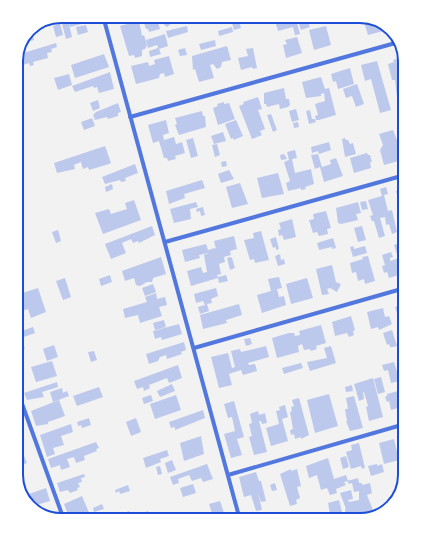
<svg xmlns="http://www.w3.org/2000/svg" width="421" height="536" font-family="'Fira Sans Condensed',sans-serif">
  <rect width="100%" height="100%" fill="#f2f2f2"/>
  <!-- building -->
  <path fill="#bdc9ec" d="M 60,16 L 67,16 L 72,37 L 66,39 Z
    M 67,16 L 88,16 L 89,22 L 70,27 Z
    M 146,16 L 156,16 L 160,29 L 149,32 L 148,29 L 146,29 L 143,20 L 147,18 Z
    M 163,16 L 167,16 L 173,22 L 167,27 L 159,20 Z
    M 230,16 L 238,16 L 241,28 L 234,30 Z
    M 278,16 L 288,16 L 279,19 Z
    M 304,16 L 324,16 L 324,17 L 308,22 L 310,27 L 301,30 L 297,18 Z
    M 367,18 L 386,29 L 387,30 L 368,35 L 364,22 L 368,21 Z
    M 296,19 L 300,34 L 295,35 L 293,27 L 278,31 L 276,24 Z
    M 139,21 L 142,36 L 144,35 L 147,45 L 145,49 L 142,50 L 142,56 L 135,58 L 134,55 L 129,56 L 120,26 Z
    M 60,24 L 63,35 L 56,37 L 53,26 Z
    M 86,25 L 88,32 L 78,35 L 76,27 Z
    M 187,26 L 188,32 L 168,38 L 166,31 Z
    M 326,26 L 331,45 L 314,50 L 309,30 Z
    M 232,27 L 233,32 L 219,36 L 218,31 Z
    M 30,29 L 34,40 L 23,43 Z
    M 165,34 L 168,46 L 159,49 L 161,54 L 150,57 L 149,51 L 158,48 L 157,45 L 148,48 L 146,40 Z
    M 297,37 L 302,53 L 286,58 L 283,45 L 287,44 L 285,40 Z
    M 215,40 L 216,46 L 201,50 L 199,44 Z
    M 56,43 L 57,47 L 51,49 L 52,52 L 47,53 L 48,58 L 33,62 L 34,65 L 30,66 L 29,63 L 23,65 L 21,61 L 16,62 L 17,55 Z
    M 227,46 L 231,60 L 222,62 L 221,67 L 217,69 L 213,64 L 210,65 L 214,78 L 199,82 L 195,69 L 193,70 L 192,56 Z
    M 185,48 L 187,55 L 180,56 L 178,50 Z
    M 253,48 L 257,68 L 253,69 L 252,67 L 241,70 L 238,58 L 248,56 L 246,49 Z
    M 104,54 L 109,67 L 75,78 L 71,65 Z
    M 169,56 L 174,74 L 165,77 L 164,73 L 160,74 L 159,78 L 136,84 L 131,66 L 148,62 L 149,66 L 155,64 L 154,60 Z
    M 404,57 L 405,95 L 397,98 L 395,80 L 392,80 L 388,64 L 394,62 L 393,60 Z
    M 377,61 L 391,110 L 380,113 L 371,79 L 365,81 L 361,65 Z
    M 350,68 L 354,84 L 338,89 L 336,81 L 333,82 L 331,74 Z
    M 110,72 L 114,89 L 99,93 L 97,87 L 94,88 L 93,86 L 75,92 L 72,86 Z
    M 69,74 L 72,85 L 58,90 L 54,78 Z
    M 321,77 L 325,89 L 329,88 L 336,115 L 319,120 L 316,120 L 315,116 L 318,115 L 315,104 L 325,101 L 324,93 L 321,94 L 321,96 L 306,98 L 302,82 Z
    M 357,84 L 364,104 L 356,107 L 352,96 L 346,98 L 343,89 Z
    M 284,88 L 286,99 L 289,99 L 290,105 L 288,107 L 280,109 L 279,104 L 267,107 L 266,104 L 264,104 L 264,93 Z
    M 258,97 L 262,109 L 258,110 L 265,129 L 260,131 L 262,135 L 252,139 L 239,106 L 244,104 L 243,102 Z
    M 98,100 L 100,108 L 93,111 L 90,103 Z
    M 224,102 L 224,104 L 229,103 L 235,119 L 218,125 L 213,108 L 218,106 L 217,104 Z
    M 118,103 L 121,112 L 118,113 L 118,116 L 108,119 L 107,117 L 95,120 L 93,115 L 96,112 Z
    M 405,108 L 405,117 L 401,119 L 398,110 Z
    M 296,109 L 299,120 L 292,122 L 289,111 Z
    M 310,110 L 312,119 L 315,119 L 316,122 L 309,124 L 306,111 Z
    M 202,111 L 203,116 L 205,116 L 206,127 L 179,135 L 175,125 L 177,124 L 175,118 Z
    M 271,114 L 277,130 L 273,132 L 267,115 Z
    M 92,118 L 95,126 L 84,130 L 81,122 Z
    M 166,120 L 169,133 L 163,135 L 164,140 L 174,137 L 176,144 L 182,142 L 185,153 L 175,156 L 176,159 L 168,161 L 167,158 L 164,158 L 159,141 L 153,143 L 148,125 Z
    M 236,120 L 243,136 L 234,140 L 233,138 L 231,139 L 225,124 Z
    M 298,122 L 299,127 L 294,128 L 293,123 Z
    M 393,130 L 402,153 L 400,154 L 402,160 L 384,165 L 380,150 L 383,145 L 379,134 Z
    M 223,132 L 226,141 L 214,144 L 211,136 Z
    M 193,138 L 198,156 L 191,158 L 186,140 Z
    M 345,138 L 346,140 L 348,140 L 350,144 L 353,143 L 356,154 L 345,157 L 342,139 Z
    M 329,142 L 331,150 L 319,154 L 318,151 L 312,153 L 311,147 Z
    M 217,144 L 220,155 L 215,157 L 212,145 Z
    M 105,146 L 111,163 L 109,164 L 89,170 L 88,167 L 83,169 L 81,162 L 74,165 L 75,169 L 57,173 L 54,163 Z
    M 295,150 L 297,158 L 292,159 L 295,173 L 311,169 L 314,184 L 305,187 L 306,189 L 301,190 L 301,188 L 288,191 L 286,183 L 290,181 L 284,162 L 289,160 L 287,152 Z
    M 367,153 L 368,155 L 370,155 L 372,162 L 370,162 L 371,168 L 354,173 L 350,158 Z
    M 284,154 L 287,159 L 281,160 L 280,155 Z
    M 318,154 L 322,167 L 331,164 L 330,160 L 336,158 L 343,176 L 324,182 L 320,167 L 315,169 L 311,155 Z
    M 226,161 L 227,166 L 222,167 L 221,162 Z
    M 135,164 L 138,173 L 125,178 L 126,181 L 121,182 L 120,180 L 105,184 L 102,177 Z
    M 229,170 L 234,179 L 221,183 L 218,174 Z
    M 21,171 L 23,179 L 16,181 L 16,173 Z
    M 278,173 L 284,194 L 262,198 L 257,178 Z
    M 202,180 L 205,188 L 184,194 L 185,198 L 169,204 L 166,191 Z
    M 240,183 L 248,204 L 232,208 L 226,187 Z
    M 112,184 L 113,189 L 106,192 L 105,187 Z
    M 386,187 L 388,194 L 384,195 L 388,211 L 392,210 L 397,232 L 392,234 L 389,224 L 386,225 L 385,217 L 380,218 L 385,236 L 379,238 L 374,221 L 372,221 L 370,216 L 373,215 L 368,200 L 382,196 L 380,189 Z
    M 405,189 L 405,207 L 401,208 L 396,191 Z
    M 134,200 L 141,220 L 103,234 L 95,213 L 109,209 L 111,214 L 127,209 L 125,203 Z
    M 366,201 L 368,209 L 362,210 L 360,202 Z
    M 196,202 L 198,207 L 190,209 L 191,219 L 174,223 L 170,209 Z
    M 358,202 L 361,213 L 356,214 L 358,220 L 341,224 L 338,223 L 336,208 Z
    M 203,207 L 205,215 L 201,216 L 200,211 L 197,212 L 196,209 Z
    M 326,211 L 331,228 L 327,229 L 328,234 L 319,236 L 317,232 L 313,233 L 309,220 L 314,219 L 313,214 Z
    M 292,219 L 296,237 L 284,240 L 282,235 L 279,236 L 278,230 L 281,229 L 279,223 Z
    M 152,226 L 155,235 L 139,243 L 138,241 L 133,243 L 131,239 L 122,243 L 126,253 L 111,259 L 105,244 Z
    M 362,226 L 366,240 L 358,242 L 354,228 Z
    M 58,230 L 61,241 L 56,243 L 52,232 Z
    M 261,231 L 269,260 L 255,263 L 254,259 L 250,260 L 244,240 L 254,238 L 253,233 Z
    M 234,236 L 237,249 L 230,251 L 231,255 L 224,257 L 225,262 L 219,264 L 221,274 L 217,275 L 218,277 L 226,275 L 228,281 L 219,283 L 218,278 L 191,286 L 187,271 L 201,267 L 203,273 L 207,272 L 204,255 L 209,253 L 199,255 L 200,258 L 185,262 L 182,250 L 206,244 L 208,250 L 215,248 L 216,249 L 214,241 Z
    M 276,237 L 279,249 L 276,250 L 276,247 L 273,248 L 270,239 Z
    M 333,238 L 336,248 L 332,249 L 332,247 L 319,250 L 317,243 Z
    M 399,243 L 402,253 L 397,254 L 394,245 Z
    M 353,246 L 354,249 L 365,246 L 367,253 L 353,257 L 350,247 Z
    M 16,252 L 21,266 L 16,268 Z
    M 391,252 L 393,257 L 390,258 L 390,261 L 402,257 L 405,273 L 389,278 L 387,272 L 384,273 L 382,266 L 385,265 L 382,255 Z
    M 280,254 L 281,260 L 284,259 L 285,264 L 278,266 L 275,256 Z
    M 368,256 L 375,281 L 365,284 L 364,279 L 358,281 L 356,272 L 352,273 L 350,263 L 363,259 L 362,257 Z
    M 161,257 L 166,274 L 153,278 L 152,282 L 147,282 L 140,286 L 136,285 L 134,278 L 125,281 L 122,271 Z
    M 230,257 L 232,258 L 235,268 L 230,270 L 227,258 Z
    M 332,265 L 336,282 L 341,284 L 337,292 L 330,288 L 327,289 L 329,294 L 322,295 L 316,269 Z
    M 110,275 L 112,282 L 101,286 L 99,279 Z
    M 279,277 L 282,288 L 277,289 L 279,297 L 284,296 L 286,305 L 262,313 L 257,295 L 271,291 L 268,279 Z
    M 65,278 L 71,297 L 63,300 L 56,281 Z
    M 307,278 L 313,298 L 291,304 L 286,284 Z
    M 153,284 L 156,292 L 145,296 L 142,288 Z
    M 38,288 L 46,312 L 31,318 L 28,309 L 22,311 L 20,306 L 16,308 L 16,295 Z
    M 216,288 L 218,296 L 211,299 L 212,303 L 207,304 L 209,311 L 200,314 L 198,307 L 205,305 L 203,301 L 196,303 L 194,294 Z
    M 156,293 L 157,299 L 165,297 L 167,305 L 159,307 L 162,316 L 140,323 L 138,315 L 125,318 L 123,309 L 147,302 L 145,297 Z
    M 405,302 L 405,319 L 402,320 L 400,312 L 397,313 L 395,307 L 398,306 L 397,304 Z
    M 239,304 L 242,315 L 226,320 L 227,323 L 203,329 L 200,315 Z
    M 383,308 L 385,317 L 389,316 L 392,324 L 379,330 L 378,327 L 371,329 L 367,312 Z
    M 351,316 L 355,330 L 353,331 L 354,335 L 349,337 L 347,333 L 335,336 L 332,322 Z
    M 164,320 L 166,327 L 155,330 L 153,323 Z
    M 179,324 L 182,334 L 162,340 L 161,337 L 155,339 L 153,331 Z
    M 321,325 L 326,343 L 316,346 L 317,349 L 311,351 L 310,349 L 304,350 L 302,344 L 298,346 L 299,352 L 277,358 L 272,338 L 289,333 L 294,333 L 295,336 L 300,335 L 299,331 Z
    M 33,327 L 35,333 L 21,338 L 25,349 L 16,352 L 16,333 Z
    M 392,330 L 397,346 L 393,347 L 390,347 L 389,344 L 387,345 L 383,333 Z
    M 250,338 L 252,344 L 246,346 L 244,339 Z
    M 184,342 L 186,350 L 181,352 L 182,354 L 167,359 L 166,355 L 160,357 L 158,361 L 149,364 L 146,354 Z
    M 54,345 L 58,357 L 47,361 L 43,349 Z
    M 266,346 L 269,357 L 248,363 L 249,365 L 255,364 L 257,371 L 243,375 L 241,370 L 229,374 L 232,385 L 219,388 L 211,357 L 228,353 L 232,368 L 235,367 L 231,351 L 240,349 L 241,352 Z
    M 331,346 L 336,363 L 310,371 L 307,362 L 327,358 L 324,348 Z
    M 94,351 L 97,360 L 91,362 L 88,352 Z
    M 52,361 L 57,376 L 36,382 L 31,367 Z
    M 394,362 L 400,381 L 391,383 L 388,370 L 384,371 L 382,365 Z
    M 301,363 L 303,368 L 284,374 L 282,368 Z
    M 178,365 L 182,378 L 169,383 L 167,378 L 149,385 L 150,388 L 144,391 L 143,387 L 137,389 L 134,381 Z
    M 381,377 L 385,392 L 378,394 L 374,379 Z
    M 373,378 L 383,417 L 369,421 L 366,407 L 368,406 L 364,392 L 363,392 L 364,399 L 359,401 L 354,384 Z
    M 57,382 L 58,387 L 42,392 L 44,397 L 27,400 L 24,393 Z
    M 172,384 L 175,391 L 160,397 L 157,391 Z
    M 352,385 L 353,391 L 346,392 L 345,387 Z
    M 99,387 L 103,397 L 77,406 L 73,396 Z
    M 62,388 L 63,393 L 67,391 L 69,396 L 53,402 L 50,392 Z
    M 402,390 L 405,406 L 391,410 L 389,401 L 387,402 L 385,397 L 387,396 L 387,394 Z
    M 329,394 L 338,426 L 315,433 L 307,400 Z
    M 151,395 L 153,401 L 144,404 L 142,398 Z
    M 176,395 L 181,410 L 155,419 L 150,404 Z
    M 354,396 L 363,428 L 350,431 L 346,421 L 347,421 L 345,409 L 348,409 L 346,398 Z
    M 299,398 L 309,435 L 301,439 L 301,437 L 295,439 L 294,434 L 291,435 L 290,430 L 293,429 L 290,412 L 292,411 L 291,407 L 294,406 L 292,400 Z
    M 59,400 L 65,416 L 48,422 L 48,424 L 36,426 L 31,411 Z
    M 234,401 L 244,437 L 237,439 L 242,455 L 231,458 L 224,434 L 235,431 L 232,417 L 228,418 L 224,404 Z
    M 285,405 L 288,417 L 282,419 L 288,441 L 271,446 L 266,428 L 279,424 L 276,411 L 280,410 L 279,407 Z
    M 203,410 L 205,418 L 175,430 L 175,427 L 171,428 L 169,422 Z
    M 258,411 L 259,415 L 265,413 L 267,423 L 262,424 L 261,421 L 259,421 L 267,452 L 254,455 L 249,437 L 252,436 L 249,424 L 252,423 L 250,414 Z
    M 89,418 L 91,425 L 82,428 L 81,425 L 78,426 L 77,422 Z
    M 136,418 L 141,432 L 131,436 L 126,422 Z
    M 71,424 L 73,432 L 61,436 L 64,445 L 53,448 L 55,454 L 47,457 L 40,435 Z
    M 201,436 L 204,454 L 184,461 L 180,443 Z
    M 394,439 L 399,460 L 384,464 L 379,443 Z
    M 96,442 L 99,448 L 96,449 L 97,451 L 84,456 L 85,460 L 76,463 L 74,457 L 67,459 L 70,467 L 61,470 L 60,465 L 51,468 L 48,459 Z
    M 359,443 L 365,468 L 362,469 L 361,466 L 351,469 L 346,452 L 352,450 L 351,445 Z
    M 20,446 L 27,463 L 16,467 L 16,447 Z
    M 167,450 L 169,456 L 160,459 L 161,462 L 146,468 L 143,458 Z
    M 346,456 L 349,467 L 343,469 L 340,458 Z
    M 328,458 L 334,479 L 346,475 L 348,481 L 344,482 L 346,485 L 336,489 L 337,493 L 330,495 L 327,488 L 321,490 L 317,475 L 309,478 L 306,466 Z
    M 172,460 L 176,470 L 168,473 L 165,463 Z
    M 207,464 L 213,479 L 203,482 L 201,478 L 192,481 L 189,475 L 178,479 L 179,483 L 173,485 L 170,477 Z
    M 377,464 L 377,466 L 382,464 L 384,472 L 371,476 L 368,466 Z
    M 160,466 L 162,474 L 158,475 L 156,467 Z
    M 291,469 L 291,471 L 297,469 L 301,486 L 297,487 L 300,498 L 296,500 L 297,504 L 290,506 L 280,474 Z
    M 256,472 L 259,481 L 261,481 L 266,501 L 261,502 L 258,493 L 262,510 L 256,511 L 251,495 L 244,497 L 239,477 Z
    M 20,473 L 25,485 L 19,487 L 16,475 Z
    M 84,474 L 85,477 L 81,478 L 82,482 L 78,483 L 80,487 L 77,488 L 78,490 L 70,493 L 68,490 L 60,492 L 57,483 Z
    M 358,478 L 359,483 L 362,483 L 362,485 L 370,483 L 372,493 L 367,495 L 373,510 L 371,511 L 372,516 L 349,520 L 348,516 L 346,517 L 345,509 L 346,509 L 340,493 L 351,490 L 353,499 L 348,500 L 349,502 L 359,500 L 359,491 L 354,492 L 352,483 L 349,484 L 347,481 Z
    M 275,483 L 277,490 L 272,491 L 270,485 Z
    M 193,484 L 196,493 L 183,497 L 180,488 Z
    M 128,485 L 130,491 L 120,494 L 119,491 L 116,493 L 115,490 Z
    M 46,488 L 50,501 L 33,506 L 29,494 Z
    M 82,496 L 90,515 L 85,517 L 86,520 L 70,520 L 64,504 Z
    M 339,500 L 344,520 L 336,520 L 334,513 L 330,514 L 328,503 Z
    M 220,501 L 225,516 L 214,519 L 209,504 Z
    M 102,504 L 104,509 L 94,512 L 93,508 Z
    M 129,511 L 131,516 L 124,519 L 122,514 Z
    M 148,511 L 151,520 L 124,520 Z
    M 54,512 L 57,519 L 48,514 Z
    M 187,515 L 189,520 L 179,520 L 179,517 Z"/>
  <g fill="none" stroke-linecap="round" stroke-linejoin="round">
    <!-- minor -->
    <path stroke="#5277de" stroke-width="4" d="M 103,16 L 240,520
      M 130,117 L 399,42
      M 165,242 L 405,175
      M 194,348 L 405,288
      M 16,387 L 64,520
      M 228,475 L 405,424"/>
  </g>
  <!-- crop -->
  <path d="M0 0H421V536H0ZM61 23H360A38 38 0 0 1 398 61V475A38 38 0 0 1 360 513H61A38 38 0 0 1 23 475V61A38 38 0 0 1 61 23Z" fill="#fff" fill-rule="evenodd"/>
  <path fill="none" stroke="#1d4ed8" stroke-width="2" d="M61 23H360A38 38 0 0 1 398 61V475A38 38 0 0 1 360 513H61A38 38 0 0 1 23 475V61A38 38 0 0 1 61 23Z"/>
</svg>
